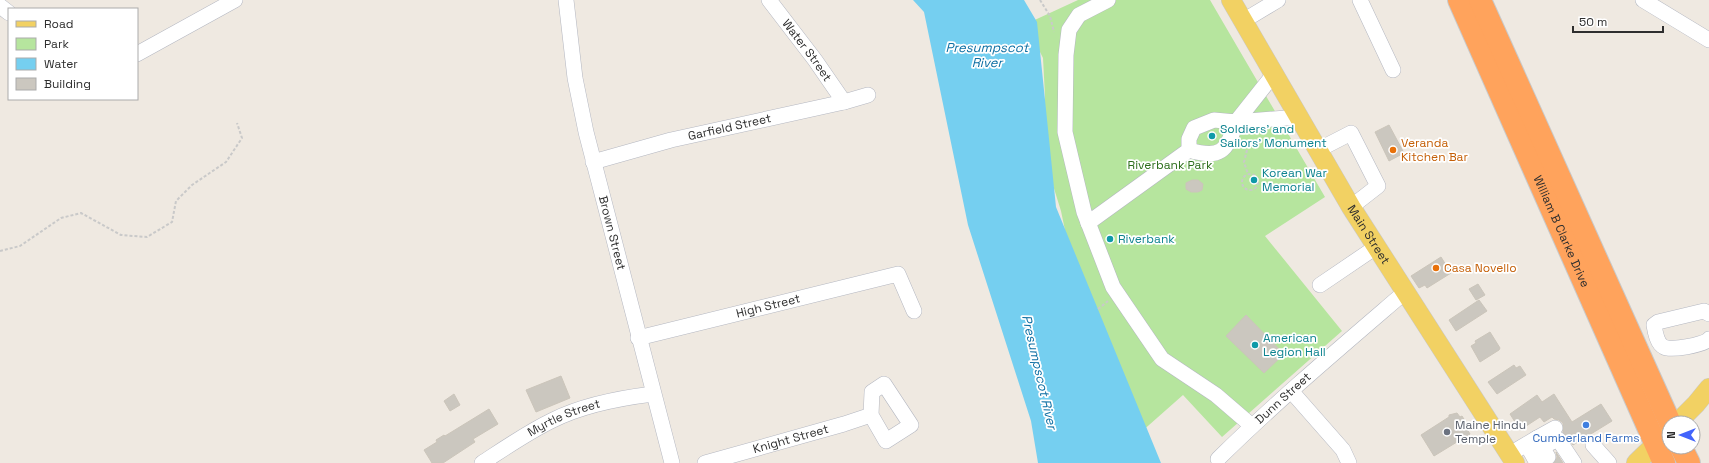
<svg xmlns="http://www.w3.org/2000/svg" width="1709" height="463" font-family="'Space Grotesk',sans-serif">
  <rect width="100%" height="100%" fill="#efe9e1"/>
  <!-- green -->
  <path fill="#b6e59e" d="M 1078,0 L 1210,0 L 1325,197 L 1265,236 L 1342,331 L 1222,437 L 1183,395 L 1140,433 L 1067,240 L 1061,211 L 1052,182 L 1043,138 L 1045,96 L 1043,58 L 1026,24 Z"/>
  <!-- water -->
  <path fill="#75cff0" d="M 913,0 L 1024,0 L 1037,22 L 1056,207 L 1161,463 L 1038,463 L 1031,421 L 968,225 L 924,12 Z"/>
  <!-- building -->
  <path fill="#cbc7bf" stroke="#cbc5ba" d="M 1389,125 L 1404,153 L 1389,161 L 1375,132 Z
    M 1192,180 L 1198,180 L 1203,184 L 1202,190 L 1198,192 L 1191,192 L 1186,189 L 1186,183 Z
    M 1441,257 L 1451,273 L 1427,288 L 1425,285 L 1419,288 L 1411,276 Z
    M 1478,284 L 1485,295 L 1476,300 L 1469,289 Z
    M 1479,300 L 1487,311 L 1456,331 L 1449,320 Z
    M 1246,315 L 1284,354 L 1264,373 L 1226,336 Z
    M 1490,332 L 1500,348 L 1499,350 L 1480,362 L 1471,346 L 1476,343 L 1475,341 Z
    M 1514,365 L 1516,368 L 1520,366 L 1526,375 L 1497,394 L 1488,382 Z
    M 561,376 L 570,398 L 536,412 L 526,390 Z
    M 454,394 L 460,405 L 450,411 L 444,401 Z
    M 1554,394 L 1572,422 L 1601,404 L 1612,421 L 1573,445 L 1563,432 L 1563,423 L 1559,420 L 1554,419 L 1552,417 L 1544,422 L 1540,417 L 1520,430 L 1510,414 L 1537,395 L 1542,402 Z
    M 489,409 L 498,424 L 473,439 L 475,442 L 443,463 L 432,463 L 424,450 L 437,442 L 436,440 L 444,435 L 445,436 Z
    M 1457,413 L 1460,417 L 1462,416 L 1469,427 L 1467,429 L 1470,434 L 1434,456 L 1421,435 L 1449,417 L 1449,415 Z
    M 1556,452 L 1563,463 L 1554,463 L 1557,457 Z"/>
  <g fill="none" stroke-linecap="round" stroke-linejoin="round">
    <!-- minor casing -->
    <g stroke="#b4b7c1" stroke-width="16">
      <g id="minor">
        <path id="s1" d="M 566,0 L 575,78 L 586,132 L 672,463"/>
        <path id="s2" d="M 769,0 L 815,60 L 844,102"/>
        <path d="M 1108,0 L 1079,15 L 1069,30 L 1066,55 L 1065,132 L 1084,212 L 1113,287 L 1162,359 L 1216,395 L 1252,426"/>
        <path d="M 1360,0 L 1393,70"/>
        <path d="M 1643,0 L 1709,40"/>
        <path d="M 0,6 L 9,13"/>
        <path d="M 1243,21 L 1278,0"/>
        <path d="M 137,54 L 235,0"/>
        <path d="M 1189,150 C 1220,159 1227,152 1236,122 L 1299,117"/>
        <path d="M 1318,150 L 1351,133 L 1378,186 L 1351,207"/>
        <path id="s3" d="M 593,162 L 671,140 L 844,102 L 868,95"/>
        <path d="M 1088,223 L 1189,150 L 1189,139 L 1194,128 L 1214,120 L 1236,122 L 1274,74"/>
        <path d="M 1320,285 L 1376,247"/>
        <path d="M 1709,314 L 1704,311 L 1658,322 L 1654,325 C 1655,331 1657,344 1664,347 C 1670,351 1704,345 1709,339"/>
        <path id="s4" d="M 638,338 L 898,274 L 914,311"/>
        <path d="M 1292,392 L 1343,450 L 1349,463"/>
        <path d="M 1527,445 L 1537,463"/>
        <path d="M 1593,445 L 1609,463"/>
        <path d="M 1542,447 L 1558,439 L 1574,463"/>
        <path d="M 1510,454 L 1537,438"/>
        <path d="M 1548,457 L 1537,438 L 1555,428"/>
        <path id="s5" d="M 1218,459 C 1278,400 1341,347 1405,292"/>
        <path id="s6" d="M 482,463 C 505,448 528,432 553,420 C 583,405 620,398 653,394"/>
        <path id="s7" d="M 705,463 L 844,424 L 871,415 L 886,441 L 911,425 L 884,384 L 872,392 L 871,415"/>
      </g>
    </g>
    <!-- major casing -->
    <g stroke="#c9c9c9" stroke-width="20">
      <g id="major">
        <path id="s8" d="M 1231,0 L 1351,207 L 1515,463"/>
        <path d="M 1677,423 L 1696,404 L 1709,388"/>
        <path d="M 1636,463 L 1669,431"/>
      </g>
    </g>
    <!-- highway casing -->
    <g stroke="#c9c9c9" stroke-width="24">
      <g id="highway">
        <path id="s9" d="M 1459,0 L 1664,463"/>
        <path d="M 1480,0 L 1670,423"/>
        <path d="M 1681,447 L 1689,463"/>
      </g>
    </g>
    <!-- path -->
    <path stroke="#c9c9c9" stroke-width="2" stroke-dasharray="3 2" stroke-linecap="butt" d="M 1040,0 L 1050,16 L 1054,32
      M 1247,150 L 1244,162 L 1248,174
      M1242 182a8 8 0 1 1 16 0a8 8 0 1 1-16 0Z
      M 0,251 L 20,246 L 61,218 L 81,213 L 121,235 L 147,237 L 172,222 L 176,201 L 192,185 L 226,162 L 242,138 L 237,123
      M 1098,309 L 1108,301"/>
    <!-- minor -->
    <use href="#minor" stroke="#fff" stroke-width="15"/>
    <!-- major -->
    <use href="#major" stroke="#f2d163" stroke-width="19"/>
    <!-- highway -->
    <use href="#highway" stroke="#ffa35c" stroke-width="22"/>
  </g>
  <!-- markers -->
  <g fill="#0f9aa8" stroke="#fff" stroke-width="1.5">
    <circle cx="1212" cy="136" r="4"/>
    <circle cx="1254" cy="180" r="4"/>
    <circle cx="1110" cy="239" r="4"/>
    <circle cx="1255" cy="345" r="4"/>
  </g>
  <g fill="#e8710a" stroke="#fff" stroke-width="1.5">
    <circle cx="1393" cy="150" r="4"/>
    <circle cx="1436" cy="268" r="4"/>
  </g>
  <circle fill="#3f7fe0" stroke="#fff" stroke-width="1.5" cx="1586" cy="425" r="4"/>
  <circle fill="#6b7280" stroke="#fff" stroke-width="1.5" cx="1447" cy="432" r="4"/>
  <g text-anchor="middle" stroke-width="3.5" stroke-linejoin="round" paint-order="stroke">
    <!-- street labels -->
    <g font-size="12" fill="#2e2e2e" stroke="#fff">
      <text dy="4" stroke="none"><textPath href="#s2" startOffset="63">Water Street</textPath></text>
      <text dy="4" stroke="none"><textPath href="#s3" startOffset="141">Garfield Street</textPath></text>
      <text dy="4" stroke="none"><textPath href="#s9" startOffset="253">William B Clarke Drive</textPath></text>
      <text dy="4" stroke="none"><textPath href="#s1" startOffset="238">Brown Street</textPath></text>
      <text dy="4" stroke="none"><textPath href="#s8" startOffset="272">Main Street</textPath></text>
      <text dy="4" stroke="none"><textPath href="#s4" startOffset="134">High Street</textPath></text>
      <text dy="4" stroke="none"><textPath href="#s5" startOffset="89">Dunn Street</textPath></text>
      <text dy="4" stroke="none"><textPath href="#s6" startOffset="94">Myrtle Street</textPath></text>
      <text dy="4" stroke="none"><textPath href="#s7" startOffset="89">Knight Street</textPath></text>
    </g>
    <!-- culture labels -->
    <g font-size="12" fill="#0d838f" stroke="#fff" text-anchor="start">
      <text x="1220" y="133">Soldiers' and<tspan x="1220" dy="14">Sailors' Monument</tspan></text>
      <text x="1262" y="177">Korean War<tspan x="1262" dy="14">Memorial</tspan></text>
      <text x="1118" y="243">Riverbank</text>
      <text x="1263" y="342">American<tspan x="1263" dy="14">Legion Hall</tspan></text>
    </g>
    <!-- food labels -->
    <g font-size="12" fill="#c56008" stroke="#fff" text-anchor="start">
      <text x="1401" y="147">Veranda<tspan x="1401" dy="14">Kitchen Bar</tspan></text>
      <text x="1444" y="272">Casa Novello</text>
    </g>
    <!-- park labels -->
    <g font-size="12" fill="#2c6e1b" stroke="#fff">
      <text x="1170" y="169">Riverbank Park</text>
    </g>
    <!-- worship labels -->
    <g font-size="12" fill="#5b616d" stroke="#fff" text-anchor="start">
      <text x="1455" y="429">Maine Hindu<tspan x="1455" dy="14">Temple</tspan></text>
    </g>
    <!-- shop labels -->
    <g font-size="12" fill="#366cbe" stroke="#fff">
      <text x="1586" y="442">Cumberland Farms</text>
    </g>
    <!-- water labels -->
    <g font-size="13" font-style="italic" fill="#0d6fa3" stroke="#fff">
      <text x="987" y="52">Presumpscot<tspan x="987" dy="15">River</tspan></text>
      <text transform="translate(1040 372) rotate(77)" y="5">Presumpscot River</text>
    </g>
  </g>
  <!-- legend -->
  <rect x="8" y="8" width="130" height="92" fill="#ffffff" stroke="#ababab"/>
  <rect x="16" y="21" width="20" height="6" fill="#f2d163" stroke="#ababab"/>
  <text x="44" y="28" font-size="12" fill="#2e2e2e">Road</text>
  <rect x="16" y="38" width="20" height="12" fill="#b6e59e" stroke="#ababab"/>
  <text x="44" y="48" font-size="12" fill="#2e2e2e">Park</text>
  <rect x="16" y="58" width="20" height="12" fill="#75cff0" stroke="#ababab"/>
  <text x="44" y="68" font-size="12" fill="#2e2e2e">Water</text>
  <rect x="16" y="78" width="20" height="12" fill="#cbc7bf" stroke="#ababab"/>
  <text x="44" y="88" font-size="12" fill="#2e2e2e">Building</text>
  <!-- north arrow -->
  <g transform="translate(1681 435) rotate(270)"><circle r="19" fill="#ffffff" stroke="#ababab"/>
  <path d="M0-3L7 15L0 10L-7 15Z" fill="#4264fb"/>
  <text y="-6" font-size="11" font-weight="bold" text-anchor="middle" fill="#2e2e2e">N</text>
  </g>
  <!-- scale -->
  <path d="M1573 26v6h90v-6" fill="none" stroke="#2e2e2e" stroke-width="2"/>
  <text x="1579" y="26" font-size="12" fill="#2e2e2e" stroke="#ffffff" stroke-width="3" paint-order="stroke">50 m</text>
</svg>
